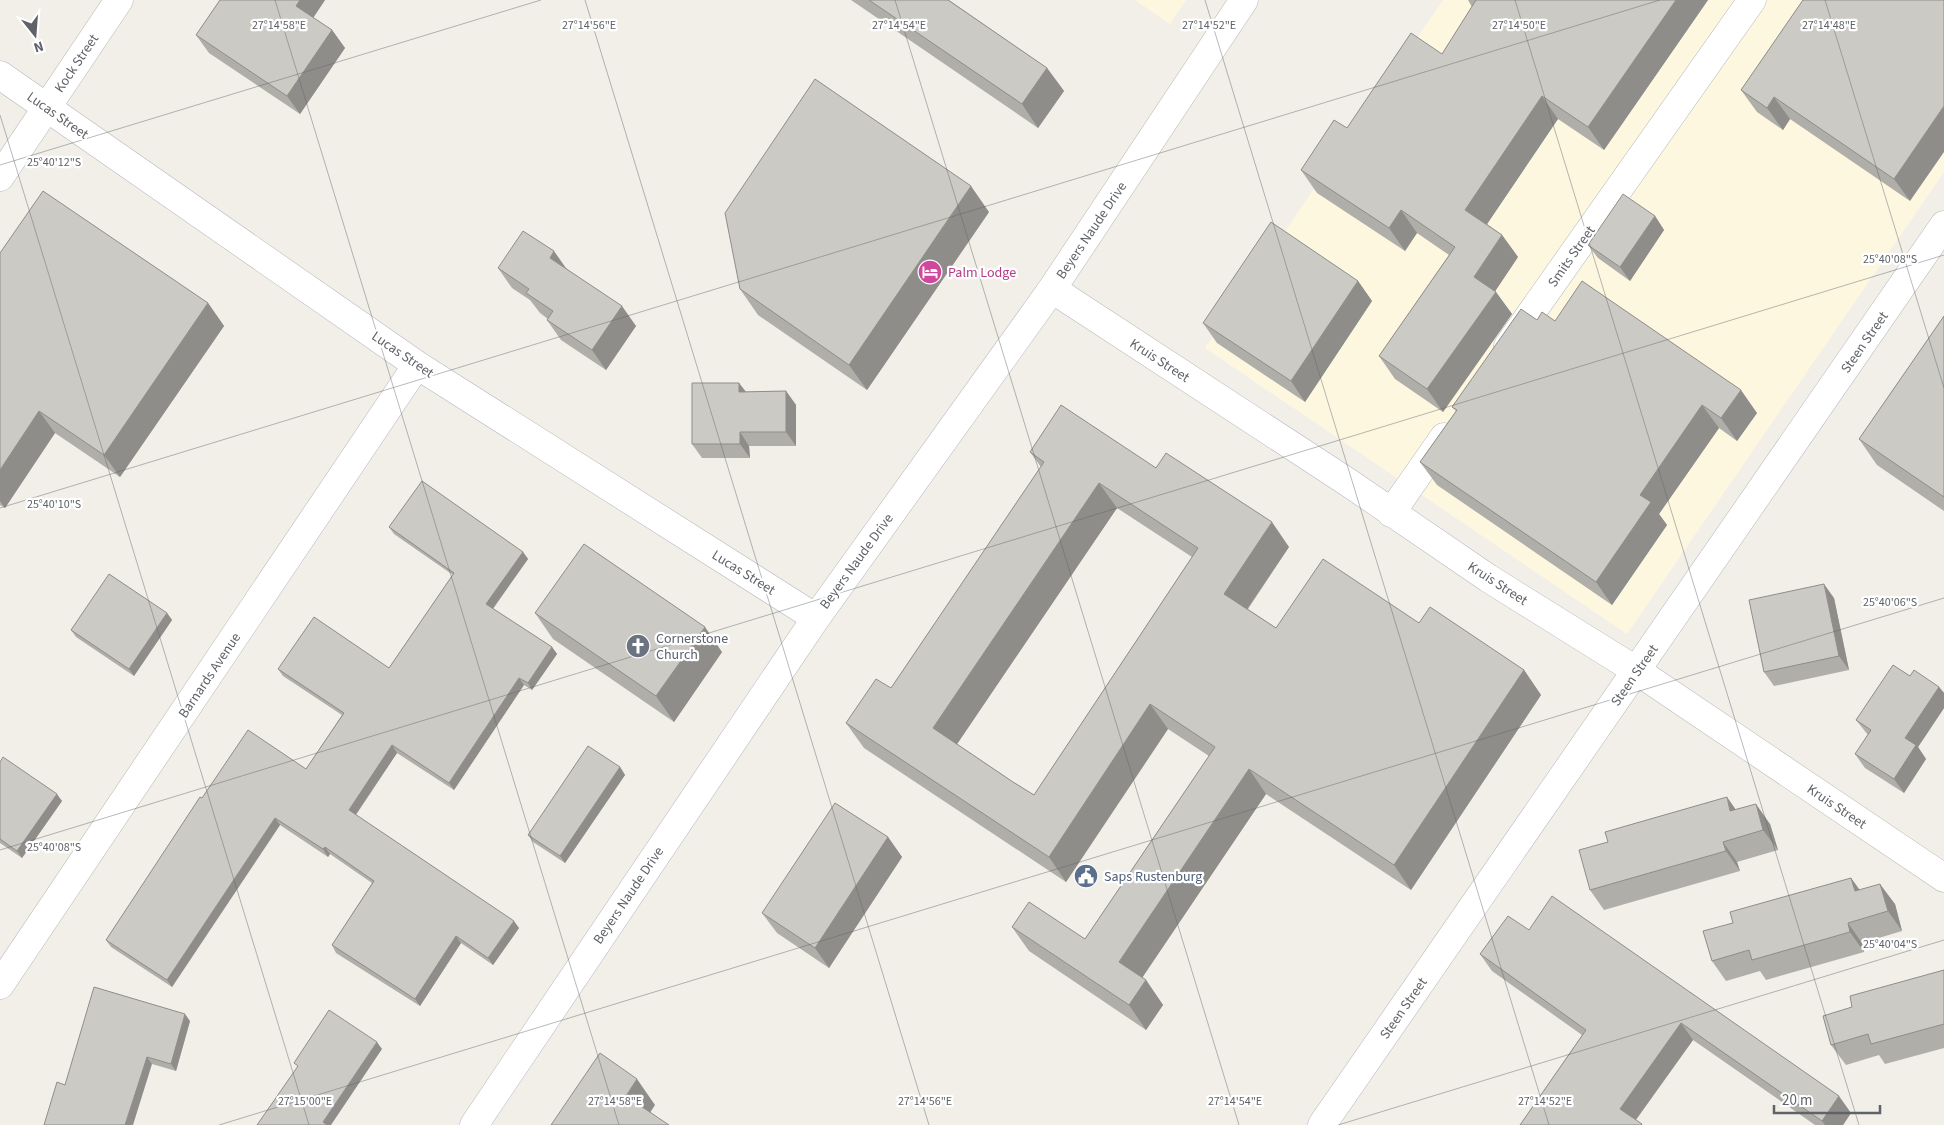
<svg xmlns="http://www.w3.org/2000/svg" width="1944" height="1125" font-family="'Source Sans 3',sans-serif">
  <rect width="100%" height="100%" fill="#f1efe8"/>
  <!-- commercial -->
  <path fill="#fef7e0" d="M 1135,0 L 1186,0 L 1170,24 Z
    M 1443,0 L 1944,0 L 1944,172 L 1627,634 L 1205,348 Z"/>
  <g fill="none" stroke-linecap="round" stroke-linejoin="round">
    <!-- minor casing -->
    <g stroke="#b5b8bc" stroke-width="29">
      <path id="minor" d="M 0,75 L 417,365 L 816,618
        M 0,177 L 119,0
        M 1052,289 L 1349,483 L 1488,578 L 1637,671 L 1944,878
        M 1508,346 L 1752,0
        M 1391,513 L 1444,437
        M 0,985 L 417,365
        M 474,1125 L 816,618 L 1052,289 L 1244,0
        M 1322,1125 L 1944,225"/>
    </g>
    <!-- minor -->
    <use href="#minor" stroke="#fff" stroke-width="28"/>
  </g>
  <!-- wall -->
  <path fill="#afaea9" fill-rule="evenodd" d="M 220,0 L 325,0 L 313,18 L 332,30 L 345,48 L 300,114 L 209,53 L 196,35 Z
    M 851,0 L 949,0 L 1047,68 L 1064,91 L 1038,128 Z
    M 1468,0 L 1708,0 L 1604,150 L 1558,119 L 1487,224 L 1502,235 L 1518,257 L 1495,291 L 1512,314 L 1443,412 L 1395,379 L 1379,356 L 1449,255 L 1417,233 L 1405,251 L 1317,193 L 1301,170 L 1347,128 L 1442,54 L 1472,7 Z
    M 1803,0 L 1910,201 L 1790,119 L 1783,130 L 1757,112 L 1741,90 Z
    M 989,212 L 867,390 L 758,315 L 740,289 Z
    M 1655,216 L 1664,230 L 1630,281 L 1598,258 L 1588,245 Z
    M 0,253 L 208,303 L 224,326 L 120,477 L 55,433 L 5,508 L 0,505 Z
    M 498,268 L 566,268 L 636,326 L 606,370 L 561,340 L 547,320 L 548,319 L 540,313 L 530,300 L 512,288 Z
    M 1358,281 L 1372,301 L 1305,402 L 1217,343 L 1203,323 Z
    M 1944,316 L 1944,511 L 1877,465 L 1859,439 Z
    M 1555,321 L 1757,413 L 1737,441 L 1719,428 L 1659,514 L 1667,525 L 1612,605 L 1437,485 L 1420,462 L 1456,411 L 1452,407 Z
    M 739,383 L 746,392 L 786,391 L 796,405 L 796,446 L 749,446 L 750,458 L 702,458 L 692,444 Z
    M 1030,452 L 1156,468 L 1289,547 L 1248,609 L 1276,628 L 1419,623 L 1524,670 L 1541,695 L 1411,890 L 1266,794 L 1142,977 L 1146,980 L 1163,1005 L 1146,1030 L 1029,951 L 1012,927 L 1085,939 L 1209,756 L 1168,729 L 1066,882 L 864,748 L 846,723 L 891,688 L 1041,467 ZM 1117,508 L 1192,557 L 1034,795 L 1013,782 L 957,744 Z
    M 389,527 L 523,552 L 528,559 L 493,609 L 552,647 L 557,654 L 532,690 L 524,685 L 454,790 L 397,753 L 356,815 L 519,928 L 493,965 L 461,943 L 420,1006 L 336,953 L 332,945 L 372,883 L 330,854 L 328,857 L 280,825 L 172,987 L 111,947 L 106,940 L 202,798 L 306,769 L 342,715 L 283,676 L 278,669 L 389,668 L 453,575 L 394,534 Z
    M 1834,598 L 1849,670 L 1774,686 L 1764,672 Z
    M 167,613 L 172,620 L 134,676 L 76,637 L 71,630 Z
    M 535,613 L 722,652 L 674,722 L 553,639 Z
    M 1910,676 L 1939,687 L 1944,693 L 1944,708 L 1918,747 L 1926,759 L 1904,793 L 1865,768 L 1855,754 L 1868,735 L 1856,720 Z
    M 0,762 L 62,801 L 22,858 L 0,843 Z
    M 620,767 L 625,775 L 565,863 L 533,842 L 528,835 Z
    M 1736,810 L 1770,824 L 1778,850 L 1737,862 L 1740,871 L 1604,910 L 1590,890 Z
    M 888,837 L 902,857 L 829,968 L 777,933 L 762,913 Z
    M 1851,878 L 1860,890 L 1895,904 L 1902,931 L 1862,943 L 1864,952 L 1766,980 L 1760,971 L 1726,981 L 1712,961 L 1733,923 Z
    M 1529,930 L 1851,1113 L 1843,1125 L 1815,1125 L 1693,1040 L 1636,1120 L 1643,1125 L 1520,1125 L 1582,1035 L 1492,971 L 1480,954 Z
    M 1944,970 L 1944,1048 L 1885,1064 L 1879,1055 L 1846,1065 L 1831,1045 L 1852,1007 Z
    M 190,1021 L 176,1071 L 152,1064 L 65,1085 Z"/>
  <!-- shaded-wall -->
  <path fill="#8f8d8a" d="M 300,0 L 325,0 L 309,24 L 296,6 Z
    M 1676,0 L 1708,0 L 1604,150 L 1588,127 Z
    M 332,30 L 345,48 L 300,114 L 287,96 Z
    M 1047,68 L 1064,91 L 1038,128 L 1022,104 Z
    M 1542,96 L 1558,119 L 1481,233 L 1465,210 Z
    M 1774,97 L 1790,119 L 1783,130 L 1767,108 Z
    M 1944,106 L 1944,152 L 1910,201 L 1894,179 Z
    M 971,186 L 989,212 L 867,390 L 849,365 Z
    M 1401,210 L 1417,233 L 1405,251 L 1389,228 Z
    M 1655,216 L 1664,230 L 1630,281 L 1620,267 Z
    M 1502,235 L 1518,257 L 1490,299 L 1474,277 Z
    M 554,251 L 568,271 L 550,258 Z
    M 1358,281 L 1372,301 L 1305,402 L 1291,381 Z
    M 1496,292 L 1512,314 L 1443,412 L 1427,389 Z
    M 208,303 L 224,326 L 120,477 L 104,455 Z
    M 622,306 L 636,326 L 606,370 L 592,350 Z
    M 739,383 L 749,396 L 739,392 Z
    M 1741,390 L 1757,413 L 1737,441 L 1721,418 Z
    M 786,391 L 796,405 L 796,446 L 786,432 Z
    M 1702,405 L 1719,428 L 1659,514 L 1667,525 L 1612,605 L 1596,582 L 1640,495 Z
    M 39,411 L 55,433 L 5,508 L 0,501 L 0,470 Z
    M 740,432 L 749,446 L 750,458 L 740,444 Z
    M 1099,483 L 1117,508 L 951,753 L 933,728 Z
    M 1272,522 L 1289,547 L 1241,618 L 1224,594 Z
    M 523,552 L 528,559 L 491,611 L 486,604 Z
    M 1824,584 L 1834,598 L 1849,670 L 1839,656 Z
    M 167,613 L 172,620 L 134,676 L 129,669 Z
    M 705,627 L 722,652 L 674,722 L 656,696 Z
    M 552,647 L 557,654 L 532,690 L 528,683 Z
    M 1524,670 L 1541,695 L 1411,890 L 1394,865 Z
    M 519,678 L 524,685 L 454,790 L 449,783 Z
    M 1939,687 L 1944,693 L 1944,708 L 1918,747 L 1926,759 L 1904,793 L 1894,779 L 1905,738 Z
    M 1150,704 L 1168,729 L 1066,882 L 1049,857 Z
    M 392,745 L 397,753 L 354,817 L 349,810 Z
    M 620,767 L 625,775 L 565,863 L 560,856 Z
    M 1249,769 L 1266,794 L 1136,987 L 1119,962 Z
    M 57,794 L 62,801 L 22,858 L 17,851 Z
    M 1727,797 L 1741,817 L 1730,811 Z
    M 1756,804 L 1770,824 L 1778,850 L 1763,830 Z
    M 275,818 L 280,825 L 172,987 L 167,980 Z
    M 888,837 L 902,857 L 829,968 L 815,948 Z
    M 1723,842 L 1737,862 L 1740,871 L 1726,851 Z
    M 325,847 L 330,854 L 328,857 L 323,849 Z
    M 1851,878 L 1865,898 L 1855,891 Z
    M 1880,884 L 1895,904 L 1902,931 L 1888,911 Z
    M 514,921 L 519,928 L 493,965 L 488,958 Z
    M 1848,923 L 1862,943 L 1864,952 L 1850,932 Z
    M 456,936 L 461,943 L 420,1006 L 415,999 Z
    M 1146,980 L 1163,1005 L 1146,1030 L 1129,1005 Z
    M 185,1014 L 190,1021 L 176,1071 L 171,1064 Z
    M 1681,1023 L 1693,1040 L 1632,1125 L 1620,1109 Z
    M 377,1042 L 382,1049 L 331,1125 L 325,1125 L 323,1122 Z
    M 147,1057 L 152,1064 L 133,1125 L 125,1125 Z
    M 637,1079 L 655,1105 L 644,1122 L 626,1096 Z
    M 1839,1096 L 1851,1113 L 1843,1125 L 1825,1125 L 1822,1121 Z"/>
  <!-- building -->
  <path fill="#cccac5" stroke="#8f8d8a" fill-rule="evenodd" d="M 220,0 L 300,0 L 296,6 L 332,30 L 287,96 L 196,35 Z
    M 869,0 L 948,0 L 1047,68 L 1022,104 Z
    M 1476,0 L 1676,0 L 1588,127 L 1542,96 L 1465,210 L 1502,235 L 1474,277 L 1496,292 L 1427,389 L 1379,356 L 1455,247 L 1401,210 L 1389,228 L 1301,170 L 1334,120 L 1347,128 L 1411,33 L 1442,54 Z
    M 1803,0 L 1944,0 L 1944,106 L 1894,179 L 1774,97 L 1767,108 L 1741,90 Z
    M 815,79 L 971,186 L 849,365 L 740,289 L 725,213 Z
    M 43,191 L 208,303 L 104,455 L 39,411 L 0,470 L 0,253 Z
    M 1623,194 L 1655,216 L 1620,267 L 1588,245 Z
    M 1271,222 L 1358,281 L 1291,381 L 1203,323 Z
    M 523,231 L 554,251 L 550,258 L 622,306 L 592,350 L 547,320 L 553,311 L 526,293 L 529,289 L 498,268 Z
    M 1582,281 L 1741,390 L 1721,418 L 1702,405 L 1640,495 L 1651,502 L 1596,582 L 1420,462 L 1457,410 L 1452,407 L 1521,309 L 1537,320 L 1542,312 L 1555,321 Z
    M 1944,316 L 1944,497 L 1859,439 Z
    M 692,383 L 739,383 L 739,392 L 786,391 L 786,432 L 740,432 L 740,444 L 692,444 Z
    M 1061,405 L 1156,468 L 1166,453 L 1272,522 L 1224,594 L 1276,628 L 1323,559 L 1419,623 L 1430,607 L 1524,670 L 1394,865 L 1249,769 L 1119,962 L 1146,980 L 1129,1005 L 1012,927 L 1029,902 L 1085,939 L 1215,747 L 1150,704 L 1049,857 L 846,723 L 876,679 L 891,688 L 1044,462 L 1030,452 ZM 1099,483 L 1198,548 L 1034,795 L 1013,782 L 933,728 Z
    M 422,481 L 523,552 L 486,604 L 552,647 L 528,683 L 519,678 L 449,783 L 392,745 L 349,810 L 514,921 L 488,958 L 456,936 L 415,999 L 332,945 L 374,881 L 325,847 L 323,849 L 275,818 L 167,980 L 106,940 L 200,797 L 202,798 L 248,730 L 306,769 L 344,713 L 278,669 L 314,617 L 389,668 L 454,573 L 389,527 Z
    M 584,544 L 705,627 L 656,696 L 535,613 Z
    M 109,574 L 167,613 L 129,669 L 71,630 Z
    M 1824,584 L 1839,656 L 1764,672 L 1749,600 Z
    M 1893,665 L 1910,676 L 1914,670 L 1939,687 L 1905,738 L 1916,745 L 1894,779 L 1855,754 L 1871,730 L 1856,720 Z
    M 588,746 L 620,767 L 560,856 L 528,835 Z
    M 3,757 L 57,794 L 17,851 L 0,839 L 0,762 Z
    M 1727,797 L 1730,811 L 1756,804 L 1763,830 L 1723,842 L 1726,851 L 1590,890 L 1579,850 L 1608,842 L 1605,832 Z
    M 835,803 L 888,837 L 815,948 L 762,913 Z
    M 1851,878 L 1855,891 L 1880,884 L 1888,911 L 1848,923 L 1850,932 L 1752,960 L 1749,950 L 1712,961 L 1703,931 L 1733,923 L 1730,912 Z
    M 1552,896 L 1839,1096 L 1822,1121 L 1681,1023 L 1620,1109 L 1642,1124 L 1641,1125 L 1520,1125 L 1586,1030 L 1480,954 L 1508,916 L 1529,930 Z
    M 1944,970 L 1944,1024 L 1871,1044 L 1868,1034 L 1831,1045 L 1823,1016 L 1852,1007 L 1850,996 Z
    M 94,987 L 185,1014 L 171,1064 L 147,1057 L 125,1125 L 44,1125 L 57,1082 L 65,1085 Z
    M 329,1010 L 377,1042 L 323,1122 L 327,1125 L 257,1125 L 298,1066 L 294,1063 Z
    M 600,1053 L 637,1079 L 626,1096 L 669,1125 L 551,1125 Z"/>
  <!-- ticks -->
  <path fill="none" stroke="#5f6368" stroke-width="1" stroke-opacity="0.45" d="M 275,0 L 619,1125M 585,0 L 929,1125M 895,0 L 1239,1125M 1205,0 L 1549,1125M 1515,0 L 1859,1125M 1825,0 L 1944,388M 0,115 L 309,1125M 0,165 L 541,0M 0,508 L 1660,0M 0,850 L 1944,255M 219,1125 L 1944,598M 1338,1125 L 1944,940"/>
  <!-- icons -->
  <defs>
    <g id="hotel-disc" transform="scale(1.25)"><circle r="9.5" fill="#d1479c" stroke="#fff"/><path d="M-6-4.5h1.5V1H6V5H4.5V3h-9V5H-6ZM-4 0a1.8 1.8 0 1 1 3.6 0ZM.5 0V-2.5h3Q6-2.5 6 0Z" fill="#fff"/></g>
    <g id="church-disc" transform="scale(1.25)"><circle r="9.5" fill="#6b7280" stroke="#fff"/><path d="M-1.2-6h2.4v3.5h3.3v2.4h-3.3V6h-2.4V-.1h-3.3v-2.4h3.3Z" fill="#fff"/></g>
    <g id="civic-disc" transform="scale(1.25)"><circle r="9.5" fill="#5c6f8a" stroke="#fff"/><path d="M-.6-6.5H3V-4.5H.6V-3L4-1V1h2V6H-6V1h2V-1L-.6-3ZM-1.2 2.5V6h2.4V2.5Z" fill="#fff"/></g>
  </defs>
  <g fill-rule="evenodd">
    <use href="#hotel-disc" x="930" y="272"/>
    <use href="#church-disc" x="638" y="646"/>
    <use href="#civic-disc" x="1086" y="876"/>
  </g>
  <g text-anchor="middle" stroke-width="4.5" stroke-linejoin="round" paint-order="stroke">
    <!-- street labels -->
    <g font-size="14" fill="#5f6368" stroke="#fff">
      <text transform="translate(76 63) rotate(-56)" y="5">Kock Street</text>
      <text transform="translate(58 115) rotate(35)" y="5">Lucas Street</text>
      <text transform="translate(1091 230) rotate(-56)" y="5">Beyers Naude Drive</text>
      <text transform="translate(1571 256) rotate(-55)" y="5">Smits Street</text>
      <text transform="translate(1864 342) rotate(-55)" y="5">Steen Street</text>
      <text transform="translate(403 354) rotate(34)" y="5">Lucas Street</text>
      <text transform="translate(1160 360) rotate(33)" y="5">Kruis Street</text>
      <text transform="translate(856 561) rotate(-54)" y="5">Beyers Naude Drive</text>
      <text transform="translate(744 572) rotate(32)" y="5">Lucas Street</text>
      <text transform="translate(1498 583) rotate(33)" y="5">Kruis Street</text>
      <text transform="translate(209 675) rotate(-56)" y="5">Barnards Avenue</text>
      <text transform="translate(1634 675) rotate(-55)" y="5">Steen Street</text>
      <text transform="translate(1837 806) rotate(34)" y="5">Kruis Street</text>
      <text transform="translate(628 895) rotate(-56)" y="5">Beyers Naude Drive</text>
      <text transform="translate(1403 1008) rotate(-55)" y="5">Steen Street</text>
    </g>
    <!-- hotel labels -->
    <g font-size="14" fill="#b23c85" stroke="#fff" text-anchor="start">
      <text x="948" y="277">Palm Lodge</text>
    </g>
    <!-- worship labels -->
    <g font-size="14" fill="#5b616d" stroke="#fff" text-anchor="start">
      <text x="656" y="643">Cornerstone<tspan x="656" dy="16">Church</tspan></text>
    </g>
    <!-- service labels -->
    <g font-size="14" fill="#4e5e75" stroke="#fff" text-anchor="start">
      <text x="1104" y="881">Saps Rustenburg</text>
    </g>
  </g>
  <g font-size="12" text-anchor="middle" fill="#5f6368" stroke="#fff" stroke-width="4.5" stroke-linejoin="round" paint-order="stroke">
    <text x="279" y="29">27°14'58"E</text>
    <text x="589" y="29">27°14'56"E</text>
    <text x="899" y="29">27°14'54"E</text>
    <text x="1209" y="29">27°14'52"E</text>
    <text x="1519" y="29">27°14'50"E</text>
    <text x="1829" y="29">27°14'48"E</text>
    <text x="54" y="166">25°40'12"S</text>
    <text x="1890" y="263">25°40'08"S</text>
    <text x="54" y="508">25°40'10"S</text>
    <text x="1890" y="606">25°40'06"S</text>
    <text x="54" y="851">25°40'08"S</text>
    <text x="1890" y="948">25°40'04"S</text>
    <text x="305" y="1105">27°15'00"E</text>
    <text x="615" y="1105">27°14'58"E</text>
    <text x="925" y="1105">27°14'56"E</text>
    <text x="1235" y="1105">27°14'54"E</text>
    <text x="1545" y="1105">27°14'52"E</text>
  </g>
  <!-- north arrow -->
  <g transform="translate(35 35) rotate(163)" stroke="#ffffff" stroke-width="4" paint-order="stroke">
  <path d="M0-4L9 19L0 12L-9 19Z" fill="#5f6368"/>
  <text y="-8" font-size="14" font-weight="bold" text-anchor="middle" fill="#5f6368">N</text>
  </g>
  <!-- scale -->
  <path d="M1774 1105v8h106v-8" fill="none" stroke="#5f6368" stroke-width="2.5"/>
  <text x="1782" y="1105" font-size="15" fill="#5f6368" stroke="#ffffff" stroke-width="4" paint-order="stroke">20 m</text>
</svg>
